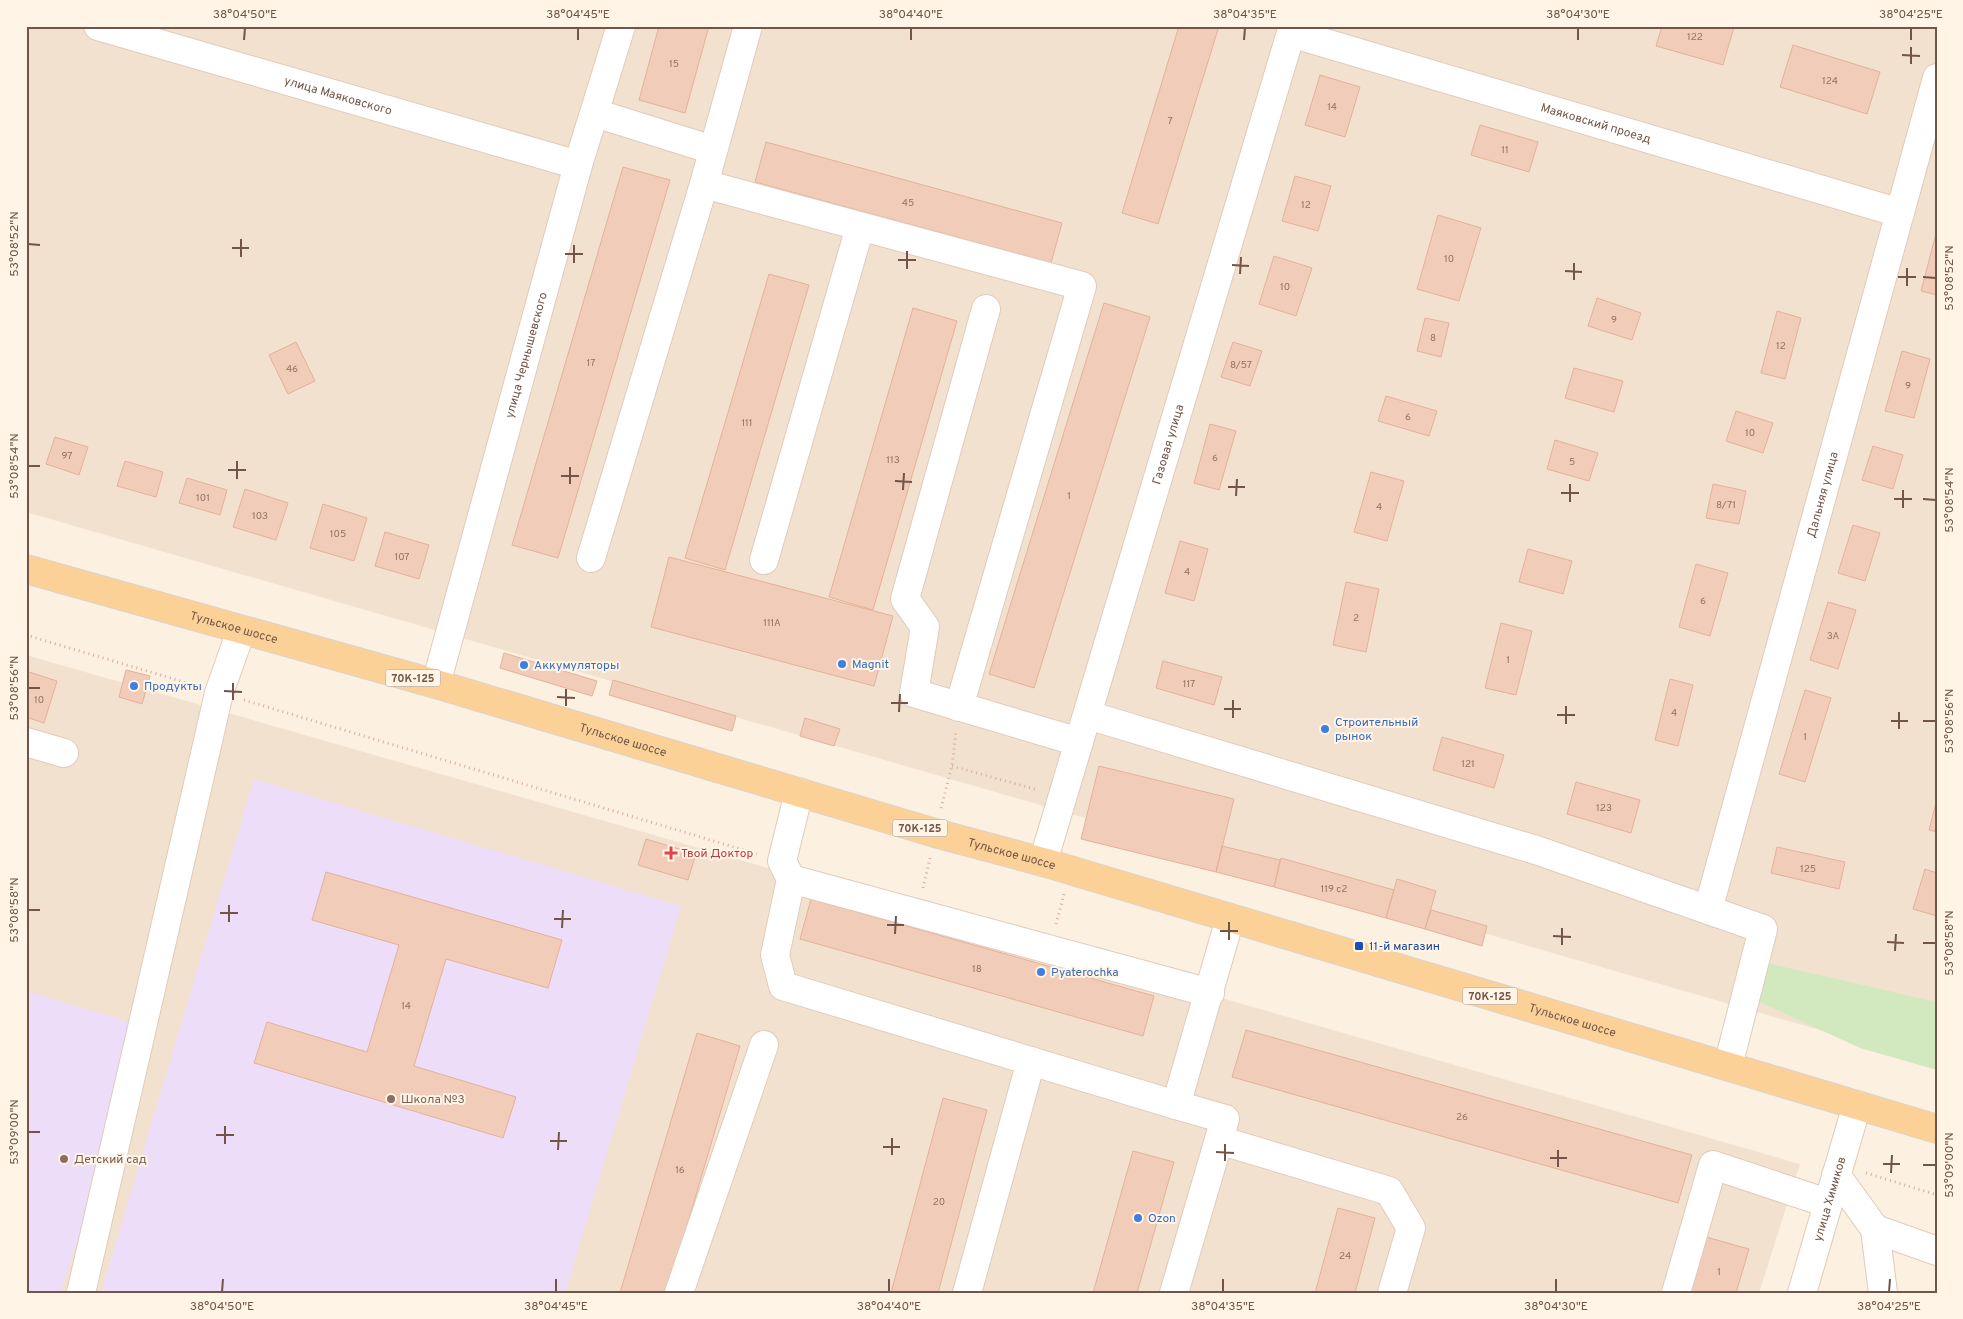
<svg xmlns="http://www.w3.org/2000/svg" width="1963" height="1319" font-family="Overpass,sans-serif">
  <rect width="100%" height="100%" fill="#fcf0e0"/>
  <!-- residential -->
  <path fill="#f3e1cf" d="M 26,26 L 1937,26 L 1937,1064 L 26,512 Z
    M 26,655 L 1800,1164 L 1759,1293 L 26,1293 Z"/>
  <!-- education -->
  <path fill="#edddf8" d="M 254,779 L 681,906 L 565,1293 L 101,1293 Z
    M 26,991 L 143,1026 L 61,1293 L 26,1293 Z"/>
  <!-- green -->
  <path fill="#d2e9bf" d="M 1763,962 L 1937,1002 L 1937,1070 L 1860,1048 L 1755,1000 Z"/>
  <!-- building -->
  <path fill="#f1ccb8" stroke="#e4b199" d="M 659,26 L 709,26 L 685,113 L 639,100 Z
    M 1179,26 L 1219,26 L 1158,224 L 1122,213 Z
    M 1662,26 L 1734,27 L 1723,65 L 1656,46 Z
    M 1793,45 L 1880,72 L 1867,114 L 1780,87 Z
    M 1320,75 L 1360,87 L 1345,137 L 1305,125 Z
    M 1480,125 L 1538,142 L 1529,172 L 1471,155 Z
    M 766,142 L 1062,223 L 1051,263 L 755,182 Z
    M 623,167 L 670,180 L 558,558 L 512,545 Z
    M 1295,176 L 1331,186 L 1318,231 L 1282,221 Z
    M 1438,215 L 1481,228 L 1459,301 L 1417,289 Z
    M 1937,230 L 1937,295 L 1921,291 Z
    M 1274,256 L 1312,268 L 1296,316 L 1259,304 Z
    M 769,274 L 809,285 L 725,570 L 685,558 Z
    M 1597,298 L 1641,313 L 1632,340 L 1588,326 Z
    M 1104,303 L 1150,317 L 1034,688 L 989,674 Z
    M 913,308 L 957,321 L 873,610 L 829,597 Z
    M 1777,311 L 1801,318 L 1785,379 L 1761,373 Z
    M 1425,318 L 1449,323 L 1441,357 L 1417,351 Z
    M 296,342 L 315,381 L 288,394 L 269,355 Z
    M 1233,342 L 1262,351 L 1250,386 L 1221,377 Z
    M 1902,351 L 1930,359 L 1914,418 L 1885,411 Z
    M 1574,368 L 1623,381 L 1614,412 L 1565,398 Z
    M 1386,396 L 1437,411 L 1429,436 L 1378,421 Z
    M 1736,411 L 1773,423 L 1763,453 L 1726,441 Z
    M 1210,424 L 1236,431 L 1219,490 L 1194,483 Z
    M 55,437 L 88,447 L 79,475 L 46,464 Z
    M 1555,440 L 1598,453 L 1589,481 L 1547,469 Z
    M 1873,446 L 1903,455 L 1893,489 L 1862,480 Z
    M 125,461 L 163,472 L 156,497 L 117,486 Z
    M 1371,472 L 1404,481 L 1387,541 L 1354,532 Z
    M 187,478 L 227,490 L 220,515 L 179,503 Z
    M 1713,484 L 1746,491 L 1739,524 L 1706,518 Z
    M 245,489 L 288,503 L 276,540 L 233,527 Z
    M 323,504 L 367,518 L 354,561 L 310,548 Z
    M 1853,525 L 1880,533 L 1865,581 L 1838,573 Z
    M 385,532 L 429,545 L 419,579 L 375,566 Z
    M 1180,541 L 1208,549 L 1194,601 L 1165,593 Z
    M 1528,549 L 1572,561 L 1563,594 L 1519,582 Z
    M 669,557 L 893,616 L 874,686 L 651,627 Z
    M 1696,564 L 1728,573 L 1710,636 L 1679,627 Z
    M 1346,582 L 1379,589 L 1366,652 L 1333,645 Z
    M 1828,602 L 1856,610 L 1838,669 L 1810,660 Z
    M 1501,623 L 1532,631 L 1516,695 L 1485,688 Z
    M 504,653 L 597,681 L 592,696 L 500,668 Z
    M 1163,661 L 1222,677 L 1214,705 L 1156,688 Z
    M 126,670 L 150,676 L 142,704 L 119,697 Z
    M 26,671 L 57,681 L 44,723 L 26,717 Z
    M 1670,679 L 1693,685 L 1678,746 L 1655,740 Z
    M 613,680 L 736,716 L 732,731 L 609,695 Z
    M 1805,690 L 1831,698 L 1805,782 L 1779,774 Z
    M 805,718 L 840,729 L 834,746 L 800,736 Z
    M 1442,737 L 1504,755 L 1494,788 L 1433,770 Z
    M 1099,766 L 1234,799 L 1216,872 L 1081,839 Z
    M 1576,782 L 1640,800 L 1631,833 L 1567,814 Z
    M 1937,799 L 1937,832 L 1929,830 Z
    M 646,839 L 696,854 L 688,880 L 638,865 Z
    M 1222,846 L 1280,860 L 1274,887 L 1216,872 Z
    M 1777,847 L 1845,862 L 1839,889 L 1771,873 Z
    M 1281,858 L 1394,890 L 1386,918 L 1274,887 Z
    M 1925,869 L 1937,873 L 1937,916 L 1913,909 Z
    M 326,872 L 562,940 L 548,988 L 446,959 L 414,1066 L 516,1097 L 503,1138 L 254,1063 L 267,1022 L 367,1052 L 399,945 L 312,920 Z
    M 1397,879 L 1436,891 L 1425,929 L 1386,918 Z
    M 811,899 L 1154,996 L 1143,1036 L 800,939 Z
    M 1431,910 L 1487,926 L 1482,946 L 1425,929 Z
    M 1246,1030 L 1692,1155 L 1678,1203 L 1232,1077 Z
    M 697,1033 L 740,1046 L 667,1293 L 620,1293 Z
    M 943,1098 L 987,1110 L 938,1293 L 891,1293 Z
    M 1133,1151 L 1174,1162 L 1137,1293 L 1093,1293 Z
    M 1338,1208 L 1375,1218 L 1355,1293 L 1315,1293 Z
    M 1706,1237 L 1749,1249 L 1736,1293 L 1690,1293 Z"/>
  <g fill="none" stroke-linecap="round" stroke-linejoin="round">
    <!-- minor casing -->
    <g stroke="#e0cbbc" stroke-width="30">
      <g id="minor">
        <path id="s1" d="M 98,26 L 578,165"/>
        <path id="s2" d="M 1291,33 L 1900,213"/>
        <path d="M 595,113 L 713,150"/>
        <path d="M 704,184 L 1082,286 L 959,707"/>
        <path d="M 986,309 L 905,599 L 925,627 L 914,693 L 1079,742"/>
        <path d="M 591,558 L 704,184 L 748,26"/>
        <path d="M 764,560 L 860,227"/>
        <path id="s3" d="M 436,684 L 578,165 L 621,26"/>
        <path d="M 1088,715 L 1539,851 L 1763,929 L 1728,1066"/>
        <path d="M 26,742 L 64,753"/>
        <path d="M 799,792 L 782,861 L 791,879 L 775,955 L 783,986 L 1176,1105"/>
        <path id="s4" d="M 1043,862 L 1293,26"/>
        <path d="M 791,879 L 1210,993"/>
        <path id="s5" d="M 1708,910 L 1937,78"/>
        <path d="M 1219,1140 L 1389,1191 L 1411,1228 L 1392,1293"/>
        <path d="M 1836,1175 L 1875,1229 L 1937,1251"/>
        <path d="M 1875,1229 L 1883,1293"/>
        <path d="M 81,1293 L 219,693 L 241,631"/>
        <path d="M 679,1293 L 764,1045"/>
        <path d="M 967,1293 L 1031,1061"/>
        <path d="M 1174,1293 L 1225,1119 L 1176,1105 L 1230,919"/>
        <path d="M 1676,1293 L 1713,1165 L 1827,1203"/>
        <path id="s6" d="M 1802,1293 L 1857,1105"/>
      </g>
    </g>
    <!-- major casing -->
    <g stroke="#dad3cf" stroke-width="30">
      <g id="major">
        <path id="s7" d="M 26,569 L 436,684 L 935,833 L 1043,862 L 1937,1129"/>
      </g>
    </g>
    <!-- path -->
    <path stroke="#d6af9c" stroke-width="3" stroke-dasharray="1 4" stroke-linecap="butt" d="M 26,635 L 194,685
      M 244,700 L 757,854
      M 952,766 L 1038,790
      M 941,808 L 952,766 L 956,731
      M 923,888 L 930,858
      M 1056,924 L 1064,894
      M 1866,1173 L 1937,1195"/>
    <!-- minor -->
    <use href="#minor" stroke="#fff" stroke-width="28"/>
    <!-- major -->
    <use href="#major" stroke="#fbd198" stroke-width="28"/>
  </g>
  <!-- ticks -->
  <path fill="none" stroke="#725548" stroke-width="2" d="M 244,40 L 245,28M 578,40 L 578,28M 911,40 L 911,28M 1244,40 L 1245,28M 1578,40 L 1578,28M 1911,40 L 1911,28M 1902,55 L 1920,56M 1911,64 L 1911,47M 28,244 L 40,245M 232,248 L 249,248M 565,254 L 583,254M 241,257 L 241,239M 898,260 L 916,260M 574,263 L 574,245M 1232,265 L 1249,266M 907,269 L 907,251M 1565,271 L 1582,272M 1240,274 L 1241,257M 1898,277 L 1916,277M 1923,277 L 1936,278M 1574,280 L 1574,263M 1907,286 L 1907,268M 28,466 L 40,466M 228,470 L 246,470M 561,476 L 579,476M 237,479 L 237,461M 895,481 L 912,482M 570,484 L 570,467M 1228,487 L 1245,487M 903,490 L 904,473M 1561,493 L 1579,493M 1236,496 L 1237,479M 1894,499 L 1912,499M 1923,499 L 1936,500M 1570,502 L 1570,484M 1903,508 L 1903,490M 28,688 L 40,688M 224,691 L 242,692M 557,697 L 575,698M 233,700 L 233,683M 891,703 L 908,703M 566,706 L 566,689M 1224,709 L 1241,709M 899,712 L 900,694M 1557,715 L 1575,715M 1233,718 L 1233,700M 1891,721 L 1908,721M 1923,721 L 1936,721M 1566,724 L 1566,706M 1899,729 L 1899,712M 28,910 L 40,910M 220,913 L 238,913M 554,919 L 571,919M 229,922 L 229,905M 887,925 L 904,925M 562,928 L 563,910M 1220,931 L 1238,931M 895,934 L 896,916M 1553,936 L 1571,937M 1229,940 L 1229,922M 1887,942 L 1904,943M 1923,943 L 1936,943M 1562,945 L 1562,928M 1895,951 L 1896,934M 28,1132 L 40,1132M 216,1135 L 234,1135M 550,1141 L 567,1141M 225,1144 L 225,1126M 883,1147 L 900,1147M 558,1150 L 559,1132M 1216,1152 L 1234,1153M 892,1155 L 892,1138M 1550,1158 L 1567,1158M 1225,1161 L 1225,1144M 1883,1164 L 1900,1164M 1923,1165 L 1936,1165M 1558,1167 L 1558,1150M 1891,1173 L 1892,1155M 222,1292 L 223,1279M 556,1292 L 556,1279M 889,1292 L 889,1279M 1223,1292 L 1223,1279M 1556,1292 L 1556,1279M 1889,1292 L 1890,1279"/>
  <!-- markers -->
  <g fill="#3f7fe0" stroke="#fff4e6" stroke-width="2">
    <circle cx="842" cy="664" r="5"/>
    <circle cx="524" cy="665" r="5"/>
    <circle cx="134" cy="686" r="5"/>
    <circle cx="1325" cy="729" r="5"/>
    <circle cx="1041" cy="972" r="5"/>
    <circle cx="1138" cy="1218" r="5"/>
  </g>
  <path fill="#e0444e" stroke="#fff4e6" stroke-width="2" d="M668.5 845.5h5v5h5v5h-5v5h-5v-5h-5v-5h5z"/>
  <rect fill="#1a4fb4" stroke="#fff4e6" stroke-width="2" x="1354" y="941" width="10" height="10" rx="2.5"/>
  <g fill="#8d6e63" stroke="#fff4e6" stroke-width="2">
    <circle cx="391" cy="1099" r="5"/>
    <circle cx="64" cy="1159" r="5"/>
  </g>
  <g text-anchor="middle" stroke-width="4" stroke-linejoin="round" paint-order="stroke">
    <!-- number labels -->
    <g font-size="10" fill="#927364">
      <text x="1695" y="40">122</text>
      <text x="674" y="67">15</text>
      <text x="1830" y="84">124</text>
      <text x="1332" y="110">14</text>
      <text x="1170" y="124">7</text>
      <text x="1505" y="153">11</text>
      <text x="908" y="206">45</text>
      <text x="1306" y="208">12</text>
      <text x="1449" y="262">10</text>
      <text x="1285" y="290">10</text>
      <text x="1614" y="323">9</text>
      <text x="1433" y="341">8</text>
      <text x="1781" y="349">12</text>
      <text x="591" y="366">17</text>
      <text x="1241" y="368">8/57</text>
      <text x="292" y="372">46</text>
      <text x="1908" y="389">9</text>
      <text x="1408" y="420">6</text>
      <text x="747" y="426">111</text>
      <text x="1750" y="436">10</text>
      <text x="67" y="459">97</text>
      <text x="1215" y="461">6</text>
      <text x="893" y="463">113</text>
      <text x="1572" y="465">5</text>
      <text x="1069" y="499">1</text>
      <text x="203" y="501">101</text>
      <text x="1726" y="508">8/71</text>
      <text x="1379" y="510">4</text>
      <text x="260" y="519">103</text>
      <text x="338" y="537">105</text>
      <text x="402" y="560">107</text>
      <text x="1187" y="575">4</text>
      <text x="1703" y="604">6</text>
      <text x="1356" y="621">2</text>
      <text x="772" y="626">111А</text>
      <text x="1833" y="639">3А</text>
      <text x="1508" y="663">1</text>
      <text x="1189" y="687">117</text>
      <text x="39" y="703">10</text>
      <text x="1674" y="716">4</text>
      <text x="1805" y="740">1</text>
      <text x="1468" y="767">121</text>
      <text x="1604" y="811">123</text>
      <text x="1808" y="872">125</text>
      <text x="1334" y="892">119 с2</text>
      <text x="977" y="972">18</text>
      <text x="406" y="1009">14</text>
      <text x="1462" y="1120">26</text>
      <text x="680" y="1173">16</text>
      <text x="939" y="1205">20</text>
      <text x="1345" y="1259">24</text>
      <text x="1719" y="1275">1</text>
    </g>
    <!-- shield labels -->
    <g fill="#fff4e6" stroke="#9c8577" stroke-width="1">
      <rect x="385.5" y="669.5" width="55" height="17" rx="4"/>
      <rect x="892.5" y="819.5" width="55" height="17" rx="4"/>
      <rect x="1462.5" y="987.5" width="55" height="17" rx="4"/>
    </g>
    <g font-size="11" font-weight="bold" fill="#725548">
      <text x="413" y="682">70К-125</text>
      <text x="920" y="832">70К-125</text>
      <text x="1490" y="1000">70К-125</text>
    </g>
    <!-- street labels -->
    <g font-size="12" fill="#725548" stroke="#fff4e6">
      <text dy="4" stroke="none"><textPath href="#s1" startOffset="250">улица Маяковского</textPath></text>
      <text dy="4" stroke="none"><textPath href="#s2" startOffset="318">Маяковский проезд</textPath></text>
      <text dy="4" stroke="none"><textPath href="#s3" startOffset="341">улица Чернышевского</textPath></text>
      <text dy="4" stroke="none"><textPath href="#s4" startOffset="436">Газовая улица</textPath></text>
      <text dy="4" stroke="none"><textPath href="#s5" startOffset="431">Дальняя улица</textPath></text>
      <text dy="4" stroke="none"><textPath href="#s7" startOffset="216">Тульское шоссе</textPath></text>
      <text dy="4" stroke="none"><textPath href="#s7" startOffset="621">Тульское шоссе</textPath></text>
      <text dy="4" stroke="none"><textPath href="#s7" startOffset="1026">Тульское шоссе</textPath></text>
      <text dy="4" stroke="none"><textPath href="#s7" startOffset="1611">Тульское шоссе</textPath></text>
      <text dy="4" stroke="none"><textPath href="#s6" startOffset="98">улица Химиков</textPath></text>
    </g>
    <!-- shop labels -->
    <g font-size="12" fill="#366cbe" stroke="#fff4e6" text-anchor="start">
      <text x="852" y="668">Magnit</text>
      <text x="534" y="669">Аккумуляторы</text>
      <text x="144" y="690">Продукты</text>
      <text x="1335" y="726">Строительный<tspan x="1335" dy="14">рынок</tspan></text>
      <text x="1051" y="976">Pyaterochka</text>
      <text x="1148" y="1222">Ozon</text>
    </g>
    <!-- health labels -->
    <g font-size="12" fill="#be3a42" stroke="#fff4e6" text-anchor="start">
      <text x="681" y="857">Твой Доктор</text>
    </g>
    <!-- transit labels -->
    <g font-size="12" fill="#164399" stroke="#fff4e6" text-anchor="start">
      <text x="1369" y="950">11-й магазин</text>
    </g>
    <!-- education labels -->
    <g font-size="12" fill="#785e54" stroke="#fff4e6" text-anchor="start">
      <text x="401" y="1103">Школа №3</text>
      <text x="74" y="1163">Детский сад</text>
    </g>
  </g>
  <!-- border -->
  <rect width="1963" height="1319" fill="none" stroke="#fff4e6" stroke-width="55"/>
  <rect x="28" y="28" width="1908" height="1264" fill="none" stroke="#725548" stroke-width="2"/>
  <g font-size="12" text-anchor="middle" fill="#725548">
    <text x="245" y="18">38°04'50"E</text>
    <text x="578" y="18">38°04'45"E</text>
    <text x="911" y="18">38°04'40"E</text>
    <text x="1245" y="18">38°04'35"E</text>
    <text x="1578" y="18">38°04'30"E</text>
    <text x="1911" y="18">38°04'25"E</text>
    <text transform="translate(14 244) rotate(-90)" y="4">53°08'52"N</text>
    <text transform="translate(1949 278) rotate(-90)" y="4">53°08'52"N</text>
    <text transform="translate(14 466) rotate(-90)" y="4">53°08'54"N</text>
    <text transform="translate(1949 500) rotate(-90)" y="4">53°08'54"N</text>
    <text transform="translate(14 688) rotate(-90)" y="4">53°08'56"N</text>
    <text transform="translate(1949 721) rotate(-90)" y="4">53°08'56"N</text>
    <text transform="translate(14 910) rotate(-90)" y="4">53°08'58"N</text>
    <text transform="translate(1949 943) rotate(-90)" y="4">53°08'58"N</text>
    <text transform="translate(14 1132) rotate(-90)" y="4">53°09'00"N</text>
    <text transform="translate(1949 1165) rotate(-90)" y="4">53°09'00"N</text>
    <text x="222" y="1310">38°04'50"E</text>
    <text x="556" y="1310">38°04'45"E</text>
    <text x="889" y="1310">38°04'40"E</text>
    <text x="1223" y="1310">38°04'35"E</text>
    <text x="1556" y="1310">38°04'30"E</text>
    <text x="1889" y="1310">38°04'25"E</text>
  </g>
</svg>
